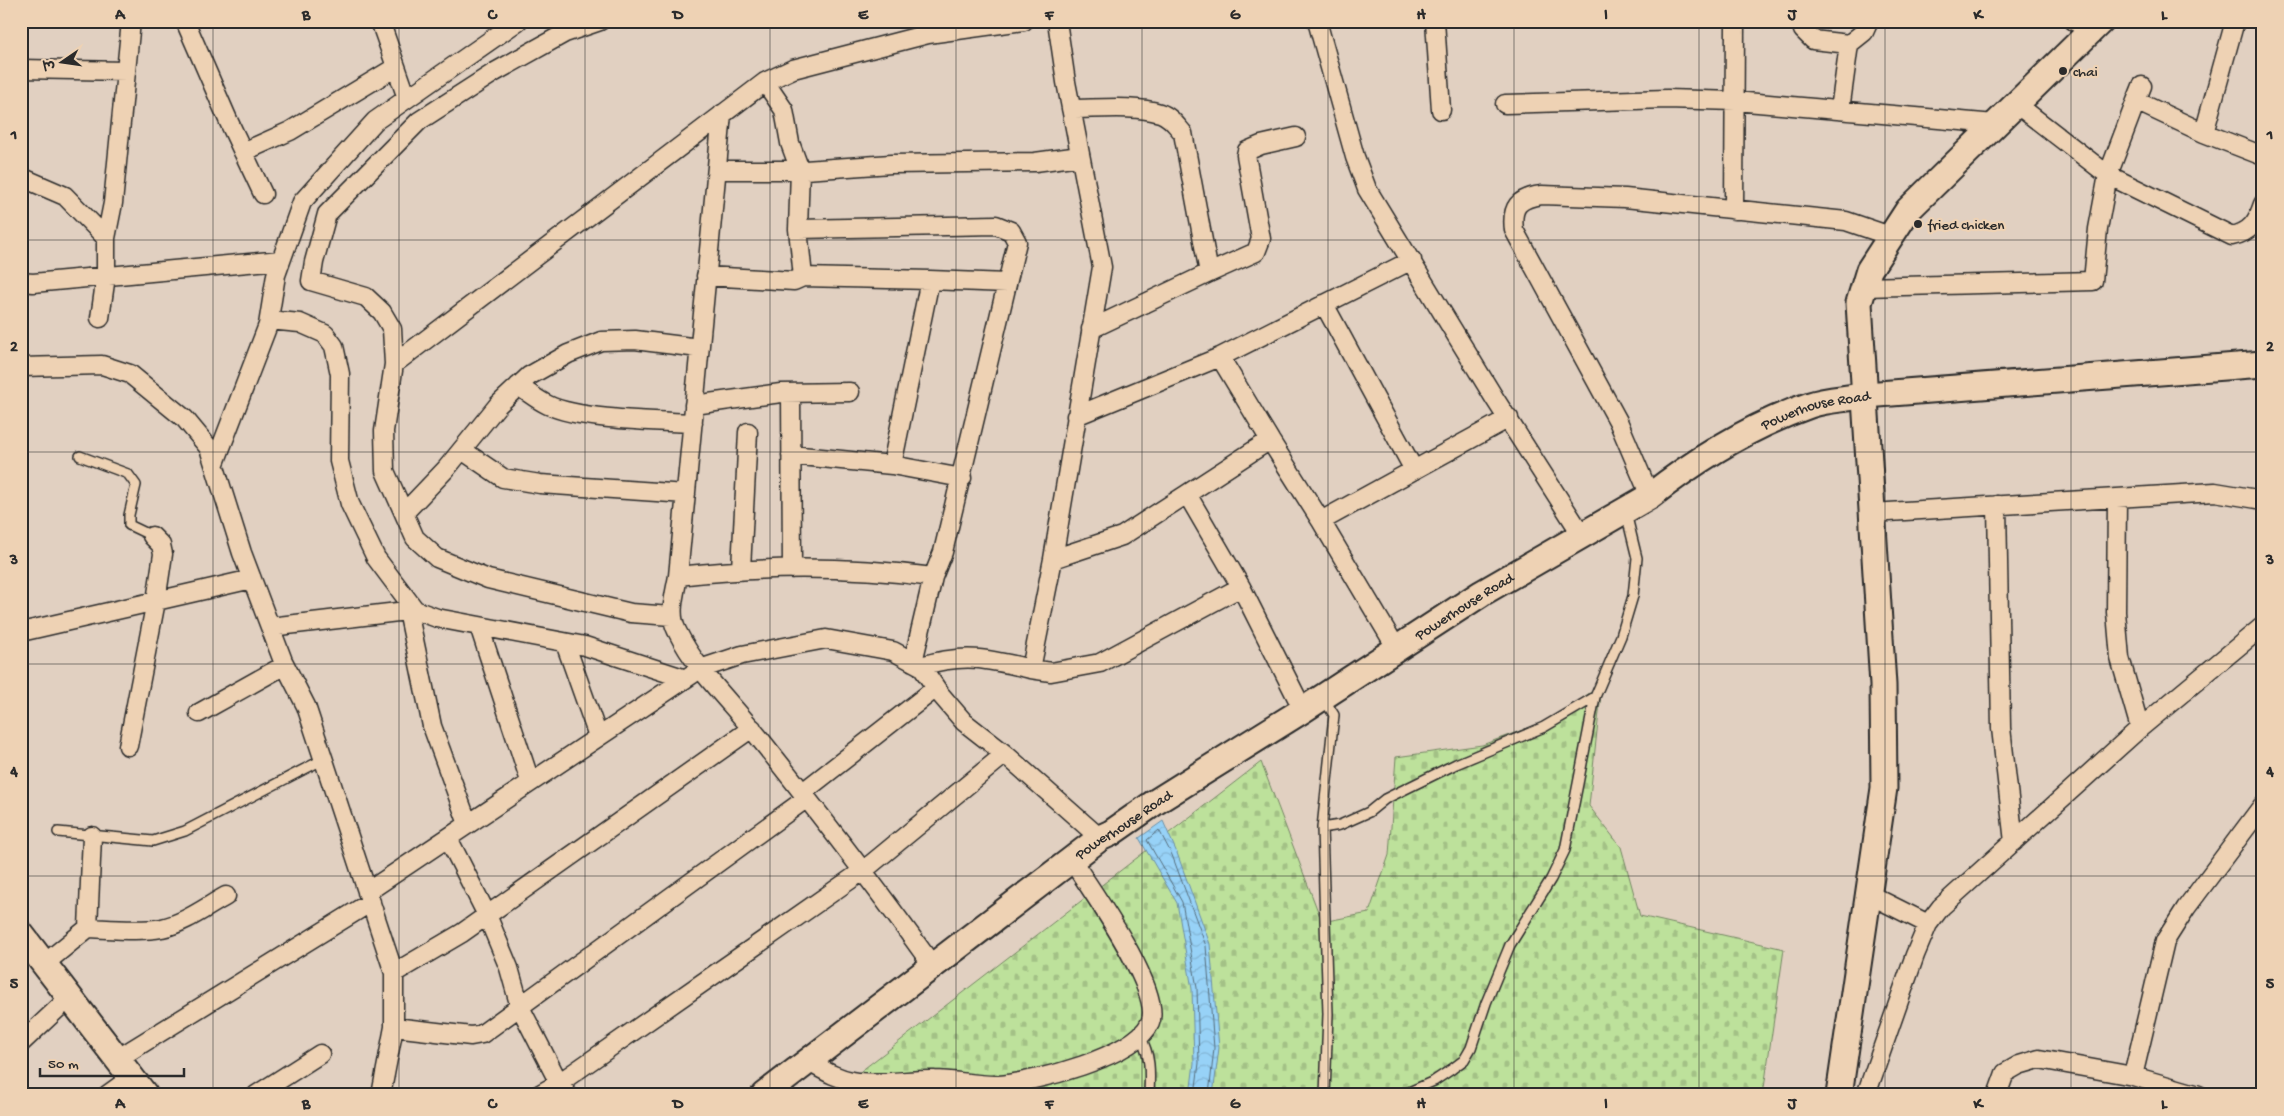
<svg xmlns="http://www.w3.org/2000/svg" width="2284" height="1116" font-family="'Gochi Hand','Playpen Sans Deva',sans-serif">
  <defs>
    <pattern id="cemetery-stones" width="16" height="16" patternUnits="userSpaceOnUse" patternTransform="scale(1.25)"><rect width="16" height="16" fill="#bde19b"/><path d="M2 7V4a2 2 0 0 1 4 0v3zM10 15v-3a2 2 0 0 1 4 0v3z" fill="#a3c186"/></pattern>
    <pattern id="water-waves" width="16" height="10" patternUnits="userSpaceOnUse" patternTransform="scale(1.25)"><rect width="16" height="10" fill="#97d2f7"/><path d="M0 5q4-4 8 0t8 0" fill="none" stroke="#82b4d4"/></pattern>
  </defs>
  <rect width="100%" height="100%" fill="#e1d0c1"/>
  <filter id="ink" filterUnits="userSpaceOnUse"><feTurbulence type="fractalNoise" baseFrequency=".02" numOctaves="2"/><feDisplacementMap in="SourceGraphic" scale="10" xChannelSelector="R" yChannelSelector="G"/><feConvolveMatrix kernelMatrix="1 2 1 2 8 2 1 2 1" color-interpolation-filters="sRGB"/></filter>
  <g filter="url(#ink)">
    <!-- cemetery -->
    <path fill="url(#cemetery-stones)" stroke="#748663" d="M 1602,684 L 1589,806 L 1621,847 L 1640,916 L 1784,949 L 1763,1095 L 830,1095 L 1261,762 L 1322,922 L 1369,913 L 1389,855 L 1396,757 L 1482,745 L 1555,718 Z"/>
    <!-- water -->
    <path fill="url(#water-waves)" stroke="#6c8fa5" d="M 1163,821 L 1177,853 L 1210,944 L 1219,1048 L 1213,1095 L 1190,1095 L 1194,1063 L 1192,989 L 1177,903 L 1139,838 Z"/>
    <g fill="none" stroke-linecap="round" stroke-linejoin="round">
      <!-- shore -->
      <path stroke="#566e7d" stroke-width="1" d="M 1195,1095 L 1199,1063 L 1197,988 L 1182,902 L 1147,840 L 1159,830 L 1172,855 L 1206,946 L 1214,1048 L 1209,1095"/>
      <!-- lane casing -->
      <g stroke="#2b2b2b" stroke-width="12">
        <path id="lane" d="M 80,456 L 128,474 L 136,485 L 129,515 L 129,525 L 152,536
          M 1324,699 L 1334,715 L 1322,828 L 1340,825 L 1369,812 L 1385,799 L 1456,764 L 1544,727 L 1595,697 L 1621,636 L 1633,596 L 1637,558 L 1626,513
          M 1322,828 L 1328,1014 L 1325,1095
          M 58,832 L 153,841 L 185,831 L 324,759
          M 1140,1036 C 1151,1056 1150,1072 1149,1095
          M 1402,1095 L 1434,1081 L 1452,1069 L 1464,1060 L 1471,1048 L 1486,1003 L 1510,945 L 1551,879 L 1565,850 L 1595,697"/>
      </g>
      <!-- street casing -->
      <g stroke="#2b2b2b" stroke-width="21">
        <path id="street" d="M 185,21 L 229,122 L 263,194
          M 380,21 L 407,98
          M 600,21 L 565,33 L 495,72 L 419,121 L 327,214 L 314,262 L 311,281 L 366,297 L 382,312 L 392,329 L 394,364 L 384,431 L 385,471 L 415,538 L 437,558 L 488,579 L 631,613 L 671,616
          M 1057,21 L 1066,82 L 1102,267 L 1053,559 L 1122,536 L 1187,494 L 1241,587 L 1303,710
          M 1317,21 L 1355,157 L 1367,189 L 1495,399 L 1582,535
          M 1435,21 L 1441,110
          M 1801,21 L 1803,30 L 1813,40 L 1849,44 L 1864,32 L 1869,21
          M 2074,21 L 2092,31
          M 21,69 L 126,71
          M 2136,101 L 2142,86
          M 2015,103 L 2108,175 L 2232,236 C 2251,232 2257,222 2263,204
          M 1505,104 L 1667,99 L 1735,101 L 1995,124
          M 1071,109 C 1097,109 1136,105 1160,113 C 1170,116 1176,125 1183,133 L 1209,273 L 1091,329
          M 1840,110 L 1849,44
          M 722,114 L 678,576 C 675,594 668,614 677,631 C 697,672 732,703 760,739 C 819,813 877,888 932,965
          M 2204,133 L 2263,156
          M 243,152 L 290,131 L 396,67
          M 717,170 L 805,170 L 891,164 L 1035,162 L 1080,156
          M 21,177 L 65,196 L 106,238
          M 1734,210 L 1735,21
          M 1209,273 L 1256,252 L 1261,239 L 1246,155 L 1247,151 L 1261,145 L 1296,137
          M 706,276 L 794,281 L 803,277 L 798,229 L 800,170 L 790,143 L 784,110 L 765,82
          M 803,277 L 930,280 L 892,465
          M 930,280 L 1007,283
          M 21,282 L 33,283 L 281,260
          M 1864,287 L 2093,281 L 2098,229 L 2108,175 L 2136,101 L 2204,133 L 2235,21
          M 1324,304 L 1414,470
          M 100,318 L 106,276 L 106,238 L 113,203 L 131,21
          M 269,320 L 300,323 L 325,334 L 334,346 L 340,374 L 339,461 L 350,504 L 376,558 L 415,610 L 437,618 L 585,646 L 683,678
          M 1220,357 L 1412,260
          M 394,364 L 765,82 L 793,69 L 928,34 L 1024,21
          M 21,367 L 102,365 L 130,374 L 185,419 L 209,448 L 242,553 L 283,661 L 306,706 L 394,973 L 394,1027 L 381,1095
          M 518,386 C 528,392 537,400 548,405 C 580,420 655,421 693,423
          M 791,393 L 792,569
          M 694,405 L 781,393 L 850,392
          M 1076,416 L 1220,357 L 1270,440
          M 462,450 L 503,478 L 540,484 L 686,494
          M 791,455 L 892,465 L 962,478
          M 215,463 L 268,325 L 276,275 L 302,202 L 375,121 L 518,21
          M 1187,494 L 1270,440 L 1321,521 L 1509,418
          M 1650,496 L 1618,421 L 1514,230 C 1511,207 1518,198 1542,195 L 1625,198 L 1846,221 L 1890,236
          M 2117,498 L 2116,612 L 2120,658 L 2140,728
          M 1997,505 L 2001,728 L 2014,842
          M 404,513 L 446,469 L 498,405 L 529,376 L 568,354 L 601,341 L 635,340 L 699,348
          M 1872,513 L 2215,492 L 2263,500
          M 1321,521 L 1397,649
          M 1053,559 L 1031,669 L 1051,672 L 1100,663 L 1241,587
          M 741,569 L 748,432
          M 678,576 C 763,566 848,566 933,577 L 943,552 L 1017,242 L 1011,231 L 996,225 L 798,229
          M 408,611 L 432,726 L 468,824
          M 479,626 L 530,781
          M 270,627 L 415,610
          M 21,632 L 252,579
          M 565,643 L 598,736
          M 913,662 L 933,577
          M 1031,669 C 988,659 965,653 921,666 L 940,694 L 964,722 L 1005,754 L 1100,838
          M 199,713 L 285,665
          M 128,746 L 156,601 L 163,554 L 161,545 L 152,536
          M 803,792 L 936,688
          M 448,838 L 487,915 L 509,968 L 520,1007 L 559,1083 L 568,1095
          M 367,892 L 700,669 L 742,655 L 826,639 L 893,651 L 921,666
          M 1868,894 L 1928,924
          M 88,928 L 92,836
          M 44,964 L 88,928 C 111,929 140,932 162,928 C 185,923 206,907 226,896
          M 394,973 L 462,933 L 752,728
          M 394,1027 L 471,1036 L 482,1034 L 807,798
          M 21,1043 L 70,997
          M 117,1059 L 371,902
          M 807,1061 C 822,1069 835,1078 852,1081 C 880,1086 908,1079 935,1080 C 956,1080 978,1086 999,1085 C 1034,1082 1135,1057 1150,1023 C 1164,991 1089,887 1071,859
          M 2133,1076 L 2165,941 L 2186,908 L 2263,805
          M 107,1095 L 132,1077
          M 256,1095 L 320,1054
          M 538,1095 L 559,1083 L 864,870 L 1005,754
          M 1866,1095 L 1915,955 L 1928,924 L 1941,907 L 2140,728 L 2263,626
          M 1997,1095 L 2005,1073 L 2019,1065 L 2039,1059 L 2133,1076 L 2199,1095"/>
      </g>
      <!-- secondary casing -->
      <g stroke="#2b2b2b" stroke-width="29">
        <g id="secondary">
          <path d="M 21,934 L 145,1095"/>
          <path id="s1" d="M 764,1095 L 1100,838 L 1111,833 L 1154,803 L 1303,710 L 1482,593 L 1650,496 C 1697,459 1753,425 1810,405 C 1827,399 1848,399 1866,395 L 2263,364"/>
          <path d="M 1839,1095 L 1884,788 L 1883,685 L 1859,303 L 1869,270 L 1908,210 L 2101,21"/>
        </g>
      </g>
      <!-- lane -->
      <use href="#lane" stroke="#eed2b4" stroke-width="9"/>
      <!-- street -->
      <use href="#street" stroke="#eed2b4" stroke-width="18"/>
      <!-- secondary -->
      <use href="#secondary" stroke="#eed2b4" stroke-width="25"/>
    </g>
  </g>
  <!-- grid -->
  <path fill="none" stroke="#2b2b2b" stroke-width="1" stroke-opacity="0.55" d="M 213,21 L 213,1095M 399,21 L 399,1095M 585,21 L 585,1095M 770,21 L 770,1095M 956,21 L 956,1095M 1142,21 L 1142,1095M 1328,21 L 1328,1095M 1514,21 L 1514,1095M 1699,21 L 1699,1095M 1885,21 L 1885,1095M 2071,21 L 2071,1095M 21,240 L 2263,240M 21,452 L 2263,452M 21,664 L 2263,664M 21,876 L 2263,876"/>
  <!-- markers -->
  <g fill="#2b2b2b" stroke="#eed2b4" stroke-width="2">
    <circle cx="2063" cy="71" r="5"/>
    <circle cx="1918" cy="224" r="5"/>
  </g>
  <g text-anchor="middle" stroke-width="4.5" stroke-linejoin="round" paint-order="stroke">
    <!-- poi labels -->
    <g font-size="15" fill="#2b2b2b" stroke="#eed2b4" text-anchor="start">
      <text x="2073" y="76">chai</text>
      <text x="1928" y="229">fried chicken</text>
    </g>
    <!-- street labels -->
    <g font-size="15" fill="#2b2b2b" stroke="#eed2b4">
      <text dy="5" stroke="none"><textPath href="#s1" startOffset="1260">Powerhouse Road</textPath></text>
      <text dy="5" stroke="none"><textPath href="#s1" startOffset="855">Powerhouse Road</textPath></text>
      <text dy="5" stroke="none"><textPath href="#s1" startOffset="450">Powerhouse Road</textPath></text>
    </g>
  </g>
  <!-- margin -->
  <rect width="2284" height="1116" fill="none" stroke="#eed2b4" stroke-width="55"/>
  <!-- north arrow -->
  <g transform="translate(62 62) rotate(257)" stroke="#eed2b4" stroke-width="4" paint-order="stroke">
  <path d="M0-4L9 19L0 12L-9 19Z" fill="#2b2b2b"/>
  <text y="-8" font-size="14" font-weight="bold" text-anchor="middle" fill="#2b2b2b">उ</text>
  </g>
  <!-- scale -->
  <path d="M40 1068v8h144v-8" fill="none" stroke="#2b2b2b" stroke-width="2.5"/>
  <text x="48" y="1068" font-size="15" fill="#2b2b2b" stroke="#eed2b4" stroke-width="4" paint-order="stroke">50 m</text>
  <rect x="28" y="28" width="2228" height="1060" fill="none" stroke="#2b2b2b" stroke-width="2"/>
  <g font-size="16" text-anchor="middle" font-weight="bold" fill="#2b2b2b">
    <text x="120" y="19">A</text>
    <text x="306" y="19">B</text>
    <text x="492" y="19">C</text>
    <text x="678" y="19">D</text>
    <text x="863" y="19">E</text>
    <text x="1049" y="19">F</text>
    <text x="1235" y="19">G</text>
    <text x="1421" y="19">H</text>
    <text x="1606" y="19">I</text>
    <text x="1792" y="19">J</text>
    <text x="1978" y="19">K</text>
    <text x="2164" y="19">L</text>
    <text x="14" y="139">1</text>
    <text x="2270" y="139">1</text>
    <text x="14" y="351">2</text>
    <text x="2270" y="351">2</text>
    <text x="14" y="564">3</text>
    <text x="2270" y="564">3</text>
    <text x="14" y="776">4</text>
    <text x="2270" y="776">4</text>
    <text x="14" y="988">5</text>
    <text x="2270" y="988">5</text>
    <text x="120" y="1108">A</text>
    <text x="306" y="1108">B</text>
    <text x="492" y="1108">C</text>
    <text x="678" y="1108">D</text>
    <text x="863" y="1108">E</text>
    <text x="1049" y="1108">F</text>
    <text x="1235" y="1108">G</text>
    <text x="1421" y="1108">H</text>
    <text x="1606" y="1108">I</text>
    <text x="1792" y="1108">J</text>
    <text x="1978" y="1108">K</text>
    <text x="2164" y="1108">L</text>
  </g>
</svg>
